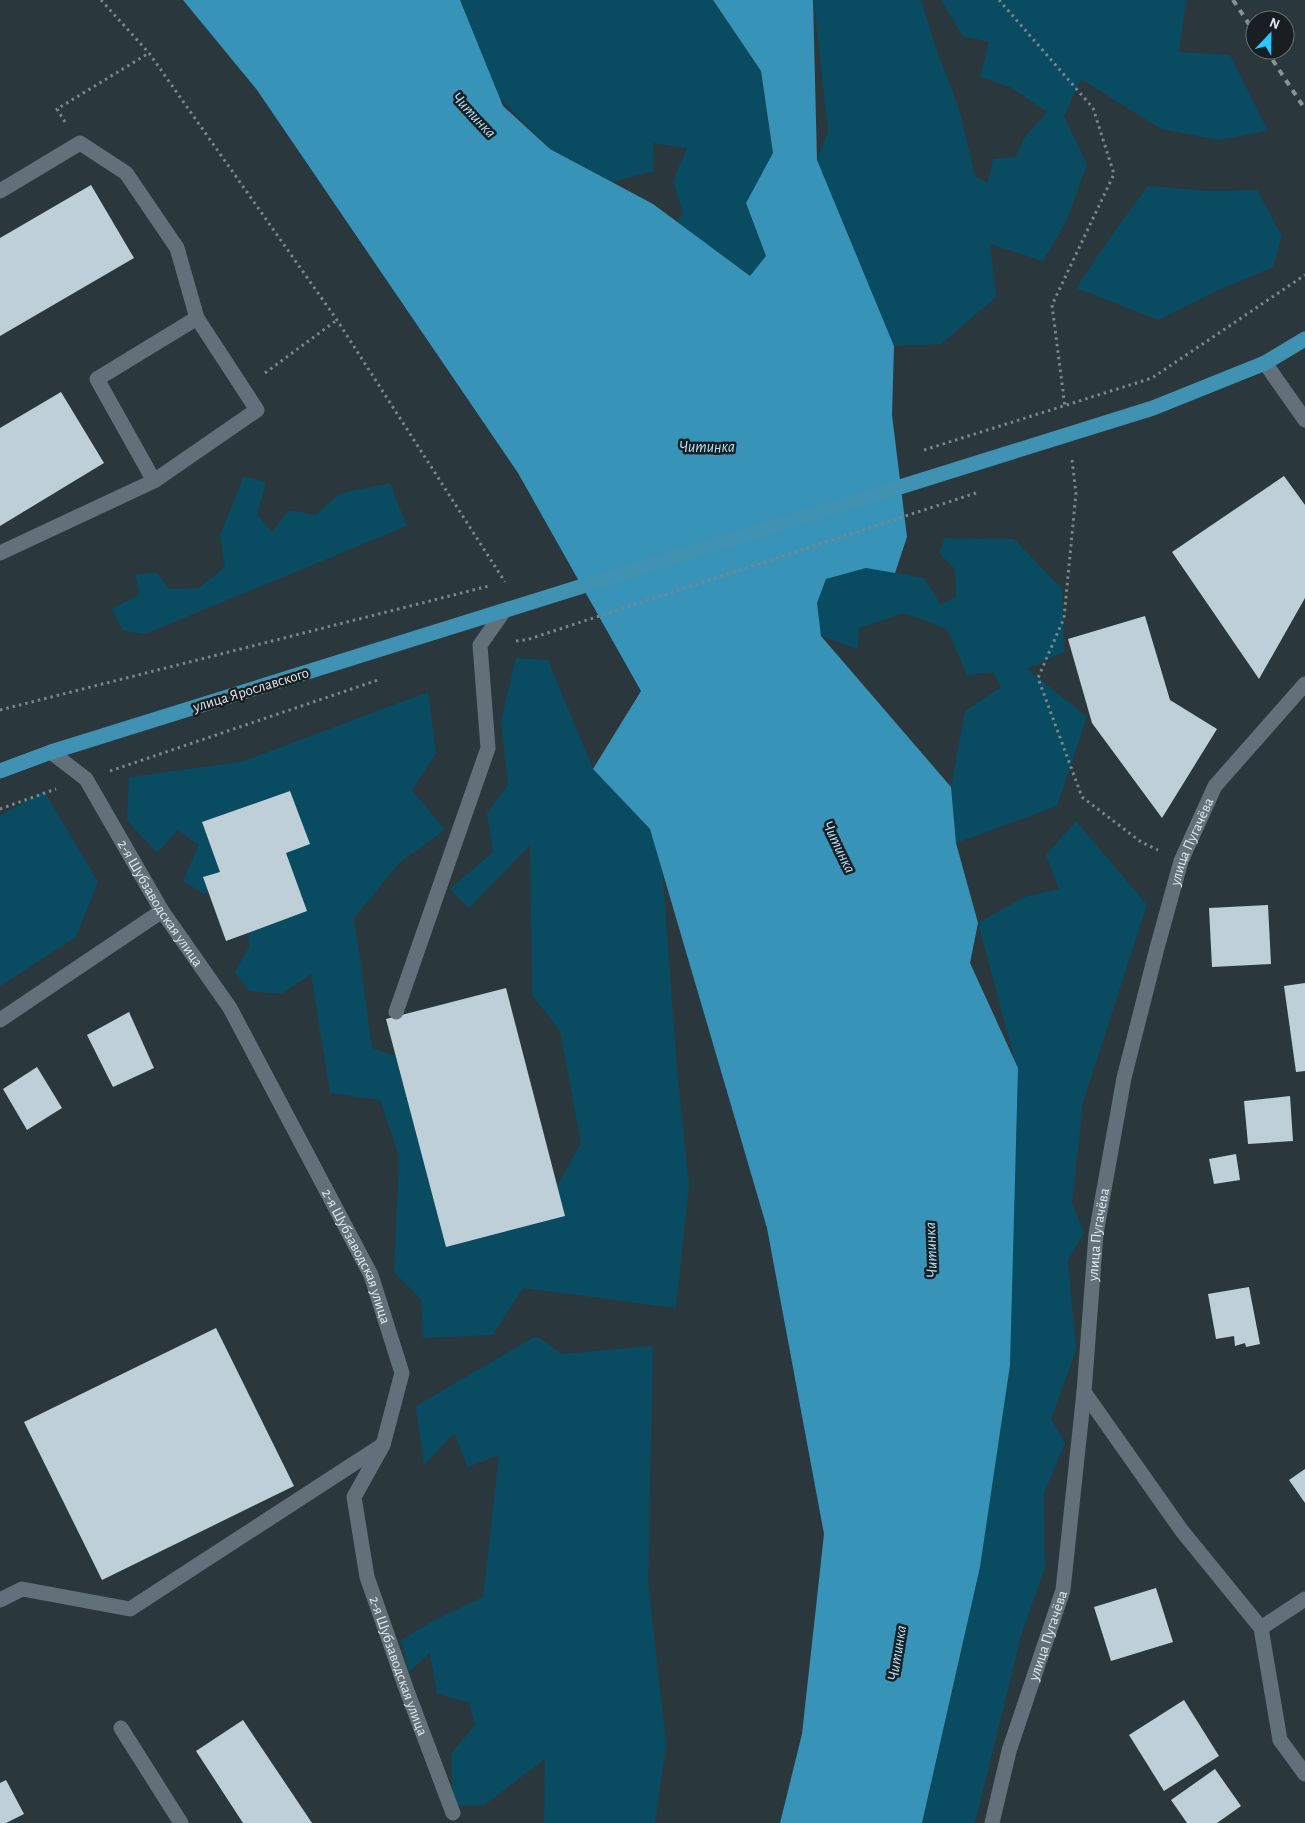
<svg xmlns="http://www.w3.org/2000/svg" width="1305" height="1823" viewBox="0 0 1305 1823" font-family="'Alegreya Sans',sans-serif">
<style>
.green{fill:#094b61}
.water{fill:#3793b7}
.building{fill:#becfd7}
.lines{fill:none;stroke-linecap:round;stroke-linejoin:round}
.path{stroke:#7a868b;stroke-width:3;stroke-dasharray:2.5 4;stroke-linecap:butt}
.minor{stroke:#627179;stroke-width:15}
.major{stroke:#3f92b1;stroke-width:15}
.rail{stroke:#889398;stroke-width:4;stroke-dasharray:6 6;stroke-linecap:butt}
.labels{text-anchor:middle;dominant-baseline:central;stroke-width:5;stroke-linejoin:round;paint-order:stroke}
.street-label{font-size:15px;fill:#e1eaee;stroke:#181e21}
.water-label{font-size:16px;font-style:italic;fill:#b0e3fb;stroke:#181e21}
</style>
<rect width="100%" height="100%" fill="#2a383e"/>
<path class="green" d="M460 0H713L761 71 773 154 746 203 766 256 750 276 677 222 683 213 673 181 687 148 653 143 654 171 612 182 550 149 499 97Z
M814 0H921L934 42 960 112 975 176 988 183 993 159 1015 157 1024 138 1047 112 1010 87 980 77 989 42 963 36 941 0H1186L1179 52 1230 55 1268 131 1218 140 1161 129 1081 79 1064 116 1087 165 1066 222 1043 261 990 244 996 297 941 344 894 346 817 160 828 132Z
M1148 186 1209 191 1257 190 1282 236 1273 267 1214 292 1158 320 1076 288 1106 243Z
M244 476 266 482 257 515 272 532 289 510 315 515 341 493 390 483 407 526 145 634 123 631 112 609 140 594 135 575 156 572 169 589 199 588 225 567 220 535Z
M945 538 1014 539 1062 589 1064 652 1027 669 1087 717 1057 806 956 843 951 787 965 711 1001 687 993 672 967 675 947 629 904 613 859 628 858 649 821 636 817 603 826 579 866 568 924 578 941 605 956 596 955 569 939 553Z
M516 658 548 660 593 769 660 838 678 1082 689 1184 676 1308 523 1288 493 1335 423 1338 421 1299 394 1272 399 1156 380 1100 330 1093 311 974 281 994 249 991 235 972 249 947 246 909 227 882 204 894 183 881 199 845 178 830 157 853 127 820 129 777 241 762 428 692 436 753 412 790 445 830 400 862 354 918 372 1048 411 1061 541 1215 581 1143 560 1031 532 995 530 845 469 908 450 889 493 852 487 814 508 784 501 721Z
M44 791 98 882 76 937 0 986V816Z
M1076 821 1147 905 1083 1102 1072 1203 1084 1233 1068 1260 1076 1350 1051 1419 1065 1443 1044 1493 1045 1567 1021 1636 975 1823H922L980 1567 1017 1068 978 923 1024 897 1059 889 1046 855Z
M536 1336 562 1354 653 1346 648 1582 666 1744 655 1823H544L545 1759 484 1805 453 1806 451 1754 475 1725 469 1702 437 1694 430 1653 409 1672 401 1640 433 1621 483 1597 499 1455 468 1467 454 1433 424 1465 416 1406Z"/>
<path class="water" d="M183 0H460L503 106 550 149 653 204 750 276 766 256 746 203 773 153 761 71 713 0H813L817 160 894 346 892 415 907 537 895 573 866 568 826 579 817 603 821 636 951 787 956 843 978 923 970 963 1018 1068 1010 1365 980 1567 922 1823H780L802 1734 824 1534 767 1228 650 829 593 769 641 691 518 473 257 90Z"/>
<path class="building" d="M91 185 134 258 0 336V238Z
M61 392 104 463 0 526V428Z
M1284 476 1305 505V598L1259 679 1172 552Z
M1145 616 1170 700 1217 729 1162 818 1092 723 1068 639Z
M290 791 310 844 286 853 307 911 226 941 203 877 220 872 202 822Z
M1268 905 1271 964 1212 967 1209 908Z
M1305 983V1071L1296 1072 1284 986Z
M506 988 565 1216 446 1247 386 1019Z
M129 1012 154 1068 113 1087 87 1035Z
M37 1067 62 1108 27 1130 3 1089Z
M1290 1096 1293 1141 1248 1144 1244 1101Z
M1236 1154 1240 1180 1214 1184 1209 1159Z
M1249 1287 1260 1344 1246 1347 1245 1343 1235 1346 1234 1336 1216 1339 1208 1294Z
M216 1328 294 1486 102 1580 24 1422Z
M1305 1469V1503L1289 1480Z
M1156 1588 1173 1642 1111 1661 1094 1607Z
M1184 1700 1219 1756 1164 1791 1129 1735Z
M243 1720 312 1823H243L196 1751Z
M1215 1769 1241 1806 1217 1823H1187L1171 1800Z
M6 1780 24 1814 6 1823H0V1783Z"/>
<g class="lines">
<path class="path" d="M101 0 149 53 337 320 505 582
M999 0 1093 108 1114 174 1052 305 1065 407
M65 122 57 109 149 53
M265 373 337 320
M924 450 1152 378 1305 275
M1072 460 1076 493 1064 618 1038 678 1082 797 1141 842 1158 850
M516 641 526 640 976 493
M0 710 489 586
M110 771 378 680
M0 809 56 789"/>
<g class="minor">
<path d="M0 191 80 143 126 173 177 248 197 318"/>
<path d="M1265 363 1305 420"/>
<path d="M0 553 154 481 97 379 197 318 257 410 154 481"/>
<path id="s1" d="M51 752 86 779 162 911 230 1008 371 1275 402 1373 383 1445 354 1497 367 1577 407 1691 453 1813"/>
<path d="M396 1012 488 748 480 645 504 611"/>
<path d="M0 1020 162 911"/>
<path d="M1084 1392 1182 1531 1261 1628 1280 1740 1305 1774"/>
<path d="M0 1600 22 1589 130 1609 381 1446"/>
<path d="M1261 1628 1305 1599"/>
<path d="M121 1728 181 1823"/>
<path id="s2" d="M992 1823 1009 1751 1063 1590 1084 1392 1096 1234 1124 1078 1157 948 1181 861 1215 786 1305 684"/>
</g>
<path class="major" d="M0 771 51 752 1153 408 1265 363 1305 339"/>
<path class="rail" d="M1233 0 1255 33
M1266 50 1305 109"/>
</g>
<g class="labels">
<g class="street-label">
<text transform="translate(251 690) rotate(-17)">улица Ярославского</text>
<text stroke="none"><textPath href="#s2" startOffset="1006">улица Пугачёва</textPath></text>
<text stroke="none"><textPath href="#s1" startOffset="189">2-я Шубзаводская улица</textPath></text>
<text stroke="none"><textPath href="#s2" startOffset="601">улица Пугачёва</textPath></text>
<text stroke="none"><textPath href="#s1" startOffset="594">2-я Шубзаводская улица</textPath></text>
<text stroke="none"><textPath href="#s2" startOffset="196">улица Пугачёва</textPath></text>
<text stroke="none"><textPath href="#s1" startOffset="1029">2-я Шубзаводская улица</textPath></text>
</g>
<g class="water-label">
<text transform="translate(474 115) rotate(47)">Читинка</text>
<text x="707" y="447">Читинка</text>
<text transform="translate(839 847) rotate(64)">Читинка</text>
<text transform="translate(931 1250) rotate(-92)">Читинка</text>
<text transform="translate(897 1653) rotate(-81)">Читинка</text>
</g>
</g>
<g transform="translate(1270 35) rotate(22)"><circle r="24" fill="#181e21" stroke="#687073"/>
<path d="M0-4L9 19L0 12L-9 19Z" fill="#29c8ff"/>
<text y="-8" font-size="14" font-weight="bold" text-anchor="middle" fill="#e1eaee">N</text>
</g>
</svg>
